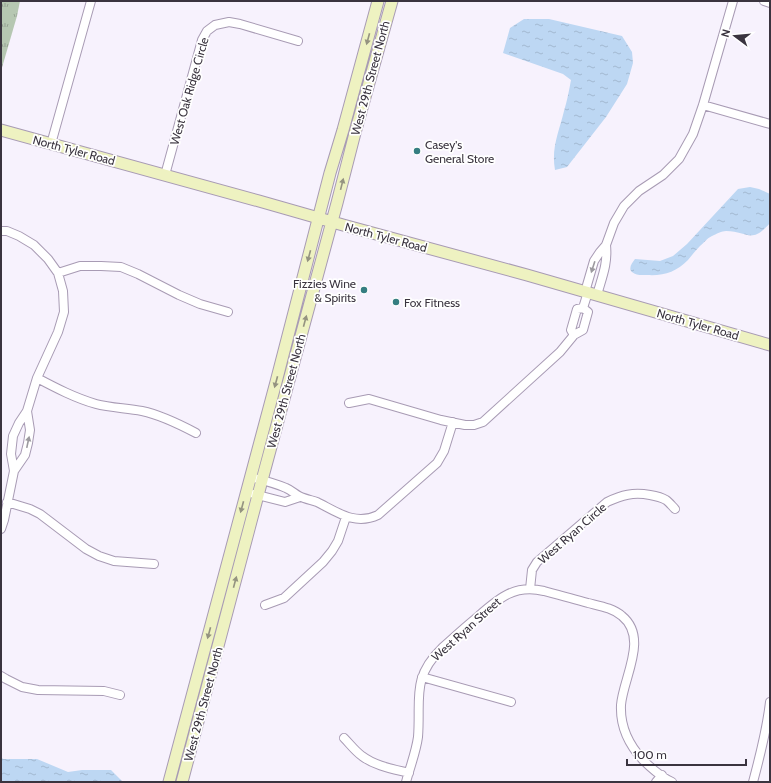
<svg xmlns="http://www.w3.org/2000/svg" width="771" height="783" viewBox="0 0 771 783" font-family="Cabin,sans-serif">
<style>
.grass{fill:url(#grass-tufts)}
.water{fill:url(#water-ripples)}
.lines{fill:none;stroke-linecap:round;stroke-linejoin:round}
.minor-casing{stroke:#a89bb4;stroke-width:10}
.secondary-casing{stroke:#a89bb4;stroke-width:13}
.minor{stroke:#fff;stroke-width:8}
.secondary{stroke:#eef2c1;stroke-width:11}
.oneway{fill:#949380}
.oneway2{fill:#9c9a9f}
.poi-dot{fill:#357e81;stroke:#fff;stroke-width:1.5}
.labels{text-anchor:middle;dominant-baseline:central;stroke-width:3.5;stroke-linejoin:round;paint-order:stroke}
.street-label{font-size:12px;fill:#3a343f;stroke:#fff}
.poi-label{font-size:12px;fill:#3a343f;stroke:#fff;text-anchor:start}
</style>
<defs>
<pattern id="grass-tufts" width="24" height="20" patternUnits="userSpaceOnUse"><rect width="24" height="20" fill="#b6c7b2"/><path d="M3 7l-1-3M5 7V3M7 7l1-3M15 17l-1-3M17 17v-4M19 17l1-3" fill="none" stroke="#95a292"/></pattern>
<pattern id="water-ripples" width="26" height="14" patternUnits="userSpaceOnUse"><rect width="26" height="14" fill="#bdd7f3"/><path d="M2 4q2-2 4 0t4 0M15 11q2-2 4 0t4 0" fill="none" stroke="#a3b9d1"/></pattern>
</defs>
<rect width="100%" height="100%" fill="#f7f2fd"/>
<path class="grass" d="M1 1H20L17 16 1 71Z"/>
<path class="water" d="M524 19H549L622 36 632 52 633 63 627 84 606 117 567 167 555 170C551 148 559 132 564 111 567 101 569 91 571 80L563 74 503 53 510 28Z
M750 187 759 189 770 194V223C751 245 748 231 726 231 722 231 716 234 712 236 707 238 704 243 700 246 696 250 692 255 688 260 676 272 664 276 647 275 643 275 636 276 632 272 628 268 632 263 635 259L660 261 673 256 687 244 738 189Z
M1 757 3 759H37L68 772 82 770H111L123 782H1Z"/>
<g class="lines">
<defs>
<path id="minor" d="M764 1 770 3
M703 105 770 124
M51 144 91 1
M165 175 202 40 207 31 215 25 229 22 240 24 298 41
M1 231H7L19 236 34 245 48 259 58 273 63 291 64 312 58 332 37 378 27 411 19 423 13 436 11 454 14 471 4 520 1 529
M58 273 80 266H101L121 267 138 274 179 295 200 304 228 312
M585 292 594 261 600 252 606 245 614 223 624 206 639 191 663 175 679 159 693 134 703 105 733 1
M597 295C602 277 608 264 606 245
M583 308 588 312 583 330 574 335 571 330 577 309Z
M583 308 588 292
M37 378C56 388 75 398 96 404 111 408 127 408 142 411 161 415 179 424 196 433
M349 403 369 399 441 420 465 425H474L483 422 560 352 574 335
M14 471 25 455 28 443 30 430 27 411
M250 477C262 480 275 483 286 488 291 490 295 494 299 496 305 499 311 500 317 502 337 512 355 526 378 515L437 463 444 451 453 422
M254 494 285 502 300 497
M7 502 30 509 40 514 86 549 99 556 114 561 154 564
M530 589 532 570 537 562 607 502C622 495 633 492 650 495 656 496 661 497 666 500 669 502 672 506 675 509
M265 605 284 598 323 562 332 551 338 541 346 517
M1 676 6 679 22 687 38 690 104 691 120 695
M422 677 511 702
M344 738C350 744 355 751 362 756 375 766 393 769 409 773
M406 782C410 767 416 752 418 737 421 699 411 678 442 648 453 638 464 628 475 619 498 599 513 584 544 591 559 595 574 599 588 603 600 606 613 608 622 616 649 638 623 678 621 705 620 727 628 744 643 760 651 768 661 777 672 782
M656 782 662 775
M753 782C760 756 767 729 770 702"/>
<path id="secondary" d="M1 130 259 201 343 225 527 275 770 345
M169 782 276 382 330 173 343 130 378 1
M182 782 262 480 337 203 355 133 392 1"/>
</defs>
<use href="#minor" class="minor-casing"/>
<use href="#secondary" class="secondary-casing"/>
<use href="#minor" class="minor"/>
<use href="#secondary" class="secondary"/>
</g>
<defs><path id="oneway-solid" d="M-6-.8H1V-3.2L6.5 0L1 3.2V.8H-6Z"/></defs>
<g class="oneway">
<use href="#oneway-solid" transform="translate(368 39) rotate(105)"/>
<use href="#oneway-solid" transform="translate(342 184) rotate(-76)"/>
<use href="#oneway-solid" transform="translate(309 256) rotate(105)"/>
<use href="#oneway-solid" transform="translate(305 321) rotate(-75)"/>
<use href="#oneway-solid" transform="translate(276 382) rotate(105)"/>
<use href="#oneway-solid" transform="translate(242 507) rotate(105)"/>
<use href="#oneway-solid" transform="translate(235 582) rotate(-75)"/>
<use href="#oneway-solid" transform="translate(209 633) rotate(105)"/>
</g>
<g class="oneway2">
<use href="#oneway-solid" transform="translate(593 267) rotate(108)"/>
<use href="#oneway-solid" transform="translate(28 442) rotate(-78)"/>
</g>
<g class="poi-dot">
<circle cx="417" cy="151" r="4"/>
<circle cx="364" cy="290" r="4"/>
<circle cx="396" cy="302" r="4"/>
</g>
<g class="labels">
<g class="street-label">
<text transform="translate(370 78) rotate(-75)">West 29th Street North</text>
<text transform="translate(189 91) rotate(-74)">West Oak Ridge Circle</text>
<text transform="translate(74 150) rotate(15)">North Tyler Road</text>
<text transform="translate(386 237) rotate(15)">North Tyler Road</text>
<text transform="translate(698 324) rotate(16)">North Tyler Road</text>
<text transform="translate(286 391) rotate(-75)">West 29th Street North</text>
<text transform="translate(572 533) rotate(-41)">West Ryan Circle</text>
<text transform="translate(466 629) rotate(-42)">West Ryan Street</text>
<text transform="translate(203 704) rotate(-75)">West 29th Street North</text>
</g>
<g class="poi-label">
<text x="425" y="144">Casey's<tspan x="425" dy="14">General Store</tspan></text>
<text x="356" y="283" text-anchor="end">Fizzies Wine<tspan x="356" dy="14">&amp; Spirits</tspan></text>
<text x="404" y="302">Fox Fitness</text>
</g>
</g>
<rect width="771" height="783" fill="none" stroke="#3a343f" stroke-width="4"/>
<g transform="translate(735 36) rotate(286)" stroke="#ffffff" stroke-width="3" paint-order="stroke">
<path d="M0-3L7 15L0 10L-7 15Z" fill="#3a343f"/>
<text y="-6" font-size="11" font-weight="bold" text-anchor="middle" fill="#3a343f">N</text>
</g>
<path d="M627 759v6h119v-6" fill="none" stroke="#3a343f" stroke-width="2"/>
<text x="633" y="759" font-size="12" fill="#3a343f" stroke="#ffffff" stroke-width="3" paint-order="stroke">100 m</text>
</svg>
